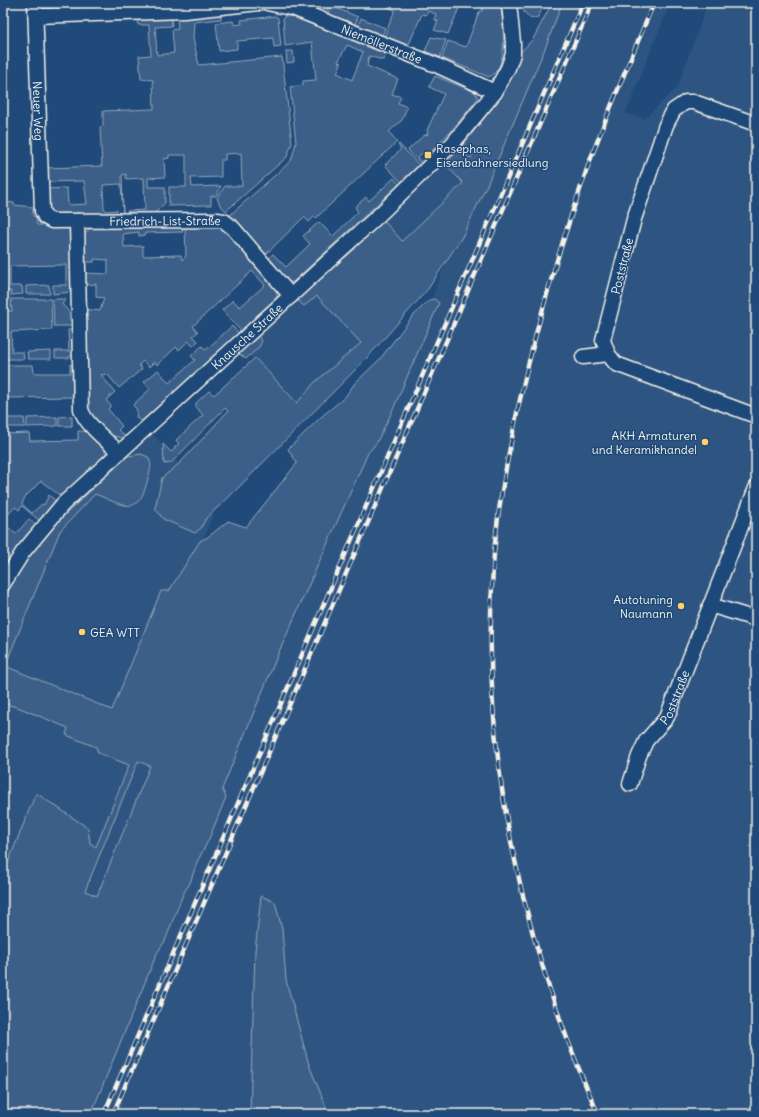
<svg xmlns="http://www.w3.org/2000/svg" width="759" height="1117" viewBox="0 0 759 1117" font-family="Delius,sans-serif">
<style>
.built{fill:#2d5581}
.green{fill:#3a5f88;stroke:#97a8b8;fill-rule:evenodd}
.lines{fill:none;stroke-linecap:round;stroke-linejoin:round}
.minor-casing{stroke:#f4f1e8;stroke-width:17}
.minor{stroke:#1f4a7a;stroke-width:14}
.rail-casing{stroke:#f4f1e8;stroke-width:4.5}
.rail{stroke:#1f4a7a;stroke-width:3;stroke-dasharray:9;stroke-linecap:butt}
.poi-dot{fill:#ffd166;stroke:#1f4a7a;stroke-width:1.5}
.labels{text-anchor:middle;dominant-baseline:central;stroke-width:3;stroke-linejoin:round;paint-order:stroke}
.street-label{font-size:12px;fill:#f4f1e8;stroke:#1f4a7a}
.poi-label{font-size:12px;fill:#f4f1e8;stroke:#1f4a7a;text-anchor:start}
</style>
<rect width="100%" height="100%" fill="#1f4a7a"/>
<filter id="ink" filterUnits="userSpaceOnUse"><feTurbulence type="fractalNoise" baseFrequency=".025" numOctaves="2"/><feDisplacementMap in="SourceGraphic" scale="8" xChannelSelector="R" yChannelSelector="G"/><feConvolveMatrix kernelMatrix="1 2 1 2 8 2 1 2 1" color-interpolation-filters="sRGB"/></filter>
<g filter="url(#ink)">
<path class="built" d="M557 3H670L626 113 644 119 677 88 708 3H756V1114H3V607L51 530 152 433 214 504 216 509 120 734 278 654 368 453 496 141Z
M444 162 463 183 402 241 383 220Z
M311 286 365 343 297 406 243 349Z
M3 291H11L12 311H3Z"/>
<path class="green" d="M112 3H173V4L112 6Z
M298 3H325L329 5 326 14Z
M368 3H458L459 8 448 34 434 30 438 21 434 19 436 14 428 11 426 15 422 14 409 44 406 43 405 45 384 37 395 10 379 4 378 7Z
M479 3H500L501 9C503 27 509 68 489 77L442 58 448 41 466 47 479 12 483 10Z
M520 3H545L538 17 531 19 524 12Z
M552 3H562L546 46 487 185 462 237 428 289 366 359 226 500 206 518 201 528 195 533 163 519 155 508 162 478 181 462 228 411 225 408 171 463 164 464 163 444 171 452 175 449 174 448 179 444 176 440 203 415 196 407V403L209 391 214 395 255 358 297 403 315 382 361 343 317 296 304 306 296 299 355 249 357 242 383 220 402 241 463 183 445 164 458 151 471 158 473 152 462 146 497 102 511 75 519 54 533 39Z
M331 6 358 17 355 25 327 15Z
M221 14V19L194 22 193 38 199 65 282 57 292 143 287 157 226 211 220 205 217 198 225 186H242L241 153 225 154V160H221V177L191 178 192 187 221 186 216 196H211V205L169 206V187H186V155H169V158L164 159 165 177 148 178V187H165V203L153 215H127V211L145 210 144 178 126 179V174L122 175 123 214 121 184 103 185 104 208 106 211 117 210 116 215 58 216 49 208 47 189 67 188 68 205 87 204 84 181 47 182 46 168 102 166 100 127 103 126V111L154 109 153 80 141 79 139 56 151 55 149 25H138V19L171 18 172 26 155 27 157 55 174 53 172 30 178 29 177 17Z
M276 16 278 18 281 46 274 47 273 38 237 41V49L219 51 216 23 233 21 234 25 242 24 241 20Z
M285 16H292L386 54 383 60 369 56 367 66 398 79 392 94 401 97 398 103 407 107 402 120 389 132 397 142 316 218 314 217 309 222 304 217 265 255 230 215 291 161 296 143 290 87 303 85V81L316 80 312 42 285 46 283 18ZM347 45 363 52 352 80 337 73 341 63 338 62Z
M361 18 385 28 382 36 358 26Z
M431 37 446 40 440 57 425 51Z
M286 51H293L294 62 287 63Z
M435 76 475 92 478 98 458 123 427 156 423 152 418 157 422 162 421 164 408 150 423 136 428 134 427 130 444 94 429 87Z
M399 144 419 165 401 182 385 165 401 149 398 145Z
M394 178 399 184 293 282 286 281 268 259 273 254 286 267 310 244 303 236 319 222 333 236 358 212 355 207 366 197 369 201Z
M3 202 14 203V205L33 207V216L36 217 37 225H67L72 231 73 289 71 292 53 294V285H66V265L10 266V286H22L23 294 11 295V291H3Z
M93 226H182L183 232 145 233V235L139 236V232L123 234 124 247 143 246V256L181 255 182 260 186 256 185 226H224L279 290 277 292V298L241 331 222 310 233 300 240 307 265 285 252 271 193 326 198 332 193 336 198 341 193 346 188 341 179 350 176 347 157 365 154 362 149 367 143 361 139 365 142 369 119 388 107 374 101 375 115 392 106 400 111 406 108 409 122 426 118 430 125 436 123 438 108 435 87 414 84 309 100 311 104 298 96 297V284L84 285 83 273 108 274V260L94 259V262H83V235Z
M49 285 50 294H26V286Z
M11 299H51L52 330 11 332 12 352H23L24 359H3V311H12Z
M53 299H66L62 304 69 312 70 320H75V326H54Z
M434 299 439 303 391 414 377 442 368 453 278 654 222 789 226 797 209 839 197 862 190 883 183 894 165 941 157 953 91 1114H3V875L36 793 88 828 90 843 96 847 129 765 98 753 96 747 66 735 68 728 20 708 3 703V600L21 568 53 526 128 456 141 454 148 457C153 464 150 471 148 478 139 518 125 506 95 494L60 531 5 666 112 710 161 591H169L200 541 208 537 228 521 246 527 297 463 288 449 321 417 345 397 355 383 380 359 412 317 429 300ZM138 761 150 766 97 896 85 891Z
M232 326 239 333 141 422 136 417 137 410 133 405 150 389 144 382 158 370 169 383 195 360 191 356 202 346 206 350Z
M68 330H75L74 354 68 358H55V351H69Z
M257 335 262 341 259 347 246 359 238 353Z
M51 351V359H28L27 352Z
M70 364 76 369 77 389H73V397L6 398 7 418H24L25 427H3V365H33L34 373H70Z
M72 416V426H59V417Z
M57 417V426L27 427V418Z
M78 431C94 431 102 440 106 455L62 497 41 481 25 497 22 504 32 513 42 504 44 505 49 495 57 502 40 521 22 506 19 510 15 507 3 520V434L29 433 30 441 78 440Z
M29 519 36 525 3 573V523L16 534Z
M261 896 275 902 282 929 286 980 309 1065 329 1114H250L255 951Z"/>
<g class="lines">
<defs>
<g id="minor">
<path id="s1" d="M35 3 42 211 45 217 52 221 217 220 224 221 233 228 291 296"/>
<path id="s2" d="M267 3 295 9 436 65 495 92"/>
<path d="M36 16 184 11 259 3"/>
<path d="M756 124 694 102H686L674 110 666 125 634 219 603 340 608 354 616 364 756 416"/>
<path d="M77 221 81 409C84 423 108 442 119 452"/>
<path d="M583 357 608 354"/>
<path id="s3" d="M3 584 23 552 63 504 379 215 453 143 495 92 508 68 513 54V43L509 3"/>
<path d="M710 605 756 619"/>
<path id="s4" d="M630 784 639 756 646 741 667 717 756 488"/>
</g>
</defs>
<use href="#minor" class="minor-casing"/>
<use href="#minor" class="minor"/>
<defs>
<path id="rail" d="M104 1114 583 3
M113 1114 592 3
M598 1114C522 943 480 756 493 568 496 515 507 461 518 408 536 327 559 248 587 169 607 113 631 58 654 3"/>
</defs>
<use href="#rail" class="rail-casing"/>
<use href="#rail" class="rail"/>
</g>
</g>
<g class="poi-dot">
<rect x="424" y="151" width="8" height="8" rx="2"/>
<circle cx="705" cy="442" r="4"/>
<circle cx="681" cy="606" r="4"/>
<circle cx="82" cy="632" r="4"/>
</g>
<g class="labels">
<g class="street-label">
<text stroke="none"><textPath href="#s2" startOffset="122">Niemöllerstraße</textPath></text>
<text stroke="none"><textPath href="#s1" startOffset="108">Neuer Weg</textPath></text>
<text stroke="none"><textPath href="#s1" startOffset="336">Friedrich-List-Straße</textPath></text>
<text transform="translate(622 266) rotate(-76)">Poststraße</text>
<text stroke="none"><textPath href="#s3" startOffset="349">Knausche Straße</textPath></text>
<text stroke="none"><textPath href="#s4" startOffset="99">Poststraße</textPath></text>
</g>
<g class="poi-label">
<text x="436" y="148">Rasephas,<tspan x="436" dy="14">Eisenbahnersiedlung</tspan></text>
<text x="697" y="435" text-anchor="end">AKH Armaturen<tspan x="697" dy="14">und Keramikhandel</tspan></text>
<text x="673" y="599" text-anchor="end">Autotuning<tspan x="673" dy="14">Naumann</tspan></text>
<text x="90" y="632">GEA WTT</text>
</g>
</g>
<rect width="759" height="1117" fill="none" stroke="#1f4a7a" stroke-width="16"/>
<rect x="8" y="8" width="743" height="1101" fill="none" stroke="#f4f1e8" stroke-width="1.5" filter="url(#ink)"/>
</svg>
